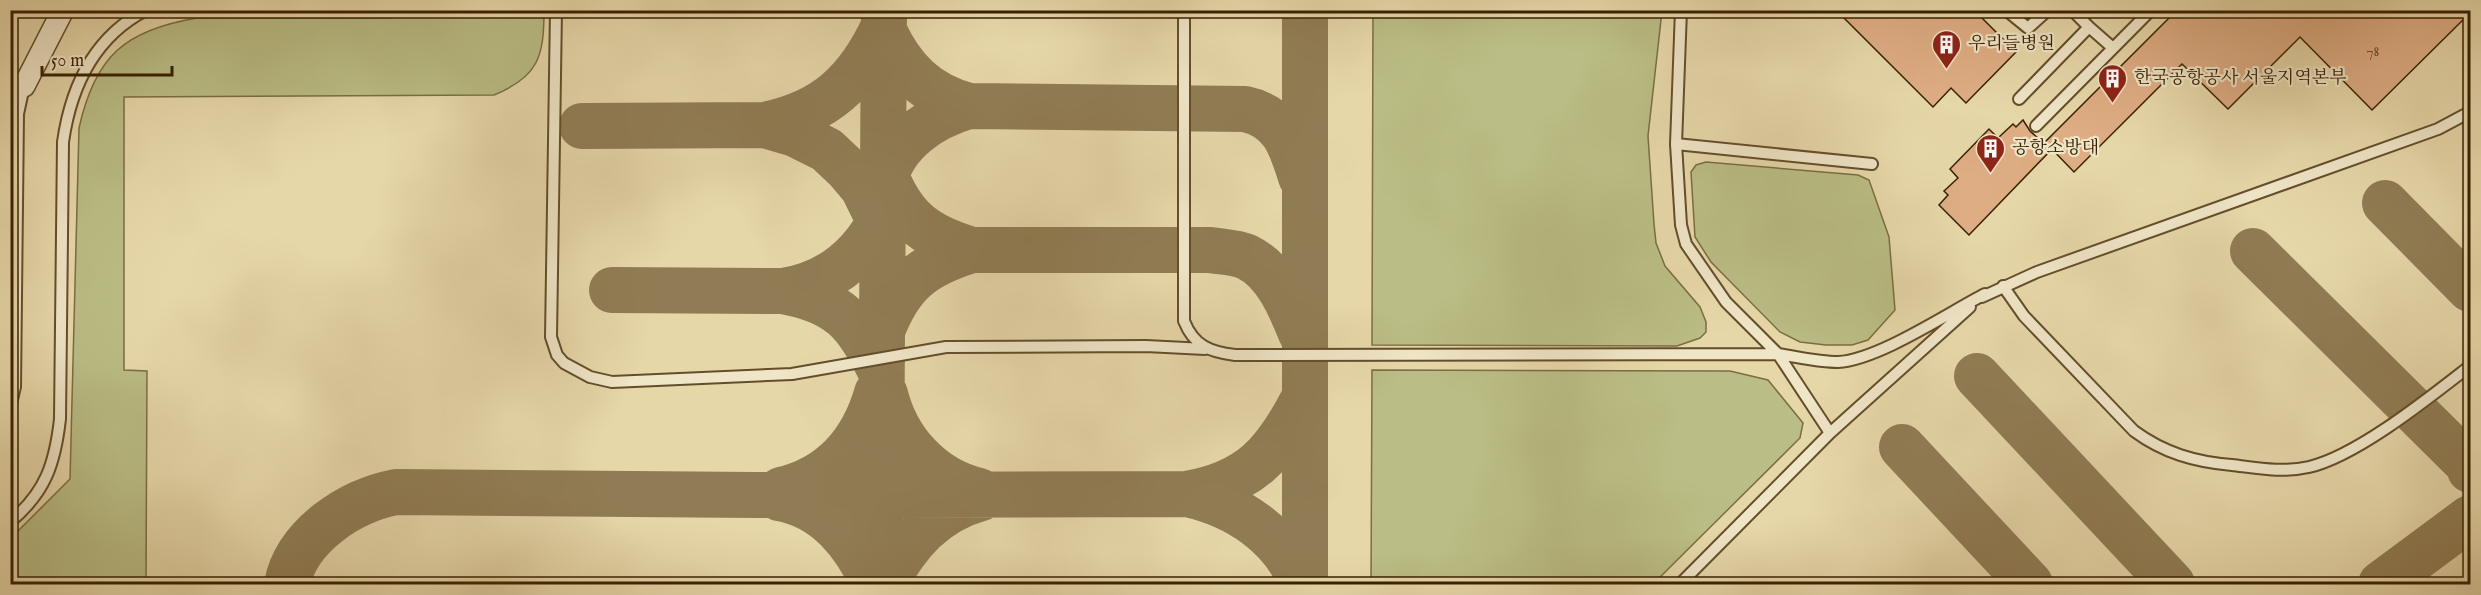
<svg xmlns="http://www.w3.org/2000/svg" width="2481" height="595" viewBox="0 0 2481 595" font-family="'IM FELL English','Noto Serif KR',serif">
<style>
.green{fill:#babd85;stroke:#7a6e42;stroke-width:1.5}
.lines{fill:none;stroke-linecap:round;stroke-linejoin:round}
.taxiway{stroke:#907c54;stroke-width:46}
.building{fill:#dead84;stroke:#392000;stroke-width:1.5}
.service-casing{stroke:#644e2a;stroke-width:14}
.minor-casing{stroke:#644e2a;stroke-width:24}
.service{stroke:#efe5c7;stroke-width:10}
.minor{stroke:#efe5c7;stroke-width:21}
.labels{text-anchor:middle;dominant-baseline:central;stroke-width:4.5;stroke-linejoin:round;paint-order:stroke}
.number-label{font-size:15px;fill:#624321}
.poi-label{font-size:18px;fill:#392000;stroke:#efe5c7;text-anchor:start}
</style>
<rect width="100%" height="100%" fill="#e6d7a9"/>
<filter id="stains"><feTurbulence type="fractalNoise" baseFrequency=".00333" numOctaves="4"/><feColorMatrix values="0 0 0 0 .2 0 0 0 0 .09 0 0 0 0 .02 0 0 0 .5 -.17"/></filter>
<radialGradient id="worn" r=".72"><stop offset=".6" stop-color="#630" stop-opacity="0"/><stop offset="1" stop-color="#630" stop-opacity=".3"/></radialGradient>
<path class="green" d="M419 10 544 11C544 57 538 77 494 95L124 97V370L147 371 146 584H11V538L70 479 79 128C95 56 125 30 197 18H388L412 15Z
M1373 11H1662L1648 136 1654 224 1656 243 1665 266 1700 307 1706 322V332L1700 338 1677 346 1372 345Z
M1706 162 1858 175 1869 180 1889 237 1895 310 1868 340 1852 345H1826L1800 342 1780 332 1711 262 1695 237 1691 172 1696 165Z
M1372 370 1730 371 1768 380 1803 423 1800 438 1653 584H1371Z"/>
<g class="lines">
<path class="taxiway" d="M884 31C902 70 927 95 969 106
M764 125C825 113 858 82 884 26
M582 126 764 125 795 134 827 150 847 169 863 188 883 229
M884 171C902 218 924 236 972 250
M884 183C893 142 931 117 969 106L1245 109C1282 117 1291 144 1301 177
M2385 203 2470 289
M2253 251 2470 466V470
M612 290 783 291C839 301 857 322 881 372
M783 291C830 284 862 257 883 215
M882 331C900 283 923 265 972 250H1210C1223 252 1236 252 1247 257 1276 271 1290 306 1301 333
M1977 376 2172 584
M885 394C896 440 931 480 979 491
M1902 447 2030 584
M781 490C833 478 863 442 877 393
M1187 494C1237 505 1283 535 1302 584
M779 498C827 506 855 544 874 584
M287 584C297 535 350 501 396 492L756 495 1187 494C1250 483 1275 454 1303 400
M878 584 881 493 884 10
M885 584C907 543 934 511 981 498
M1305 584V10
M2381 584 2470 518"/>
</g>
<path class="building" d="M1836 10H1974L2016 52 1966 103 1951 88 1933 107Z
M2177 10H2470V13L2372 110 2300 37 2228 109 2182 64 2074 172 2045 142Z
M2023 120 2030 131 2051 150 1969 235 1939 205 1948 195 1944 191 1958 178 1950 169 1989 129 1998 138 2013 124 2016 127Z"/>
<g class="lines">
<defs>
<path id="service" d="M556 10 551 337 557 355 564 363 590 377 612 382 792 374 946 347 1146 346 1205 349
M1184 10V321C1194 346 1210 352 1235 355L1778 354C1798 357 1818 362 1838 362 1878 360 1948 313 1985 294
M1681 10 1676 144 1681 225 1686 244 1726 302 1778 354 1830 433
M2006 10 2028 28 2048 10
M2089 27 2113 48
M2019 99 2089 27 2072 10
M2036 126 2151 10
M1676 144 1872 164
M2003 286 2024 316 2134 431C2164 453 2195 462 2232 465 2257 468 2283 473 2309 467 2357 456 2430 397 2470 366
M1982 297 2037 272 2438 129 2470 112
M10 408 15 387 18 114 24 86
M10 522C46 492 55 463 60 419L63 142C71 86 94 37 146 10
M1680 584 1830 433 1970 307"/>
<path id="minor" d="M24 86 63 10"/>
</defs>
<use href="#service" class="service-casing"/>
<use href="#minor" class="minor-casing"/>
<use href="#service" class="service"/>
<use href="#minor" class="minor"/>
</g>
<defs>
<symbol id="building-pin" viewBox="-11 -11 22 30"><path d="M0 17L-7.5 6A9.5 9.5 0 1 1 7.5 6Z" fill="#8f2418" stroke="#efe5c7"/><path d="M-4-6H4V6H1V3H-1V6H-4ZM-2.5-4.3h1.7v1.8h-1.7ZM.8-4.3h1.7v1.8H.8ZM-2.5-1h1.7V.8h-1.7ZM.8-1h1.7V.8H.8Z" fill="#fff"/></symbol>
</defs>
<g fill-rule="evenodd">
<use href="#building-pin" x="1930" y="28" width="33" height="45"/>
<use href="#building-pin" x="2096" y="62" width="33" height="45"/>
<use href="#building-pin" x="1974" y="132" width="33" height="45"/>
</g>
<g class="labels">
<g class="number-label">
<text x="2373" y="51">78</text>
</g>
<g class="poi-label">
<text x="1968" y="44">우리들병원</text>
<text x="2134" y="78">한국공항공사 서울지역본부</text>
<text x="2012" y="148">공항소방대</text>
</g>
</g>
<rect width="2481" height="595" fill="none" stroke="#e6d7a9" stroke-width="36"/>
<rect x="12" y="12" width="2457" height="571" fill="none" stroke="#392000" stroke-width="3"/>
<rect x="18" y="18" width="2445" height="559" fill="none" stroke="#392000" stroke-width="1.5"/>
<path d="M42 66v9h130v-9" fill="none" stroke="#392000" stroke-width="3"/>
<text x="51" y="66" font-size="18" fill="#392000" stroke="#efe5c7" stroke-width="4.5" paint-order="stroke">50 m</text>
<rect width="100%" height="100%" filter="url(#stains)"/>
<rect width="100%" height="100%" fill="url(#worn)"/>
</svg>
